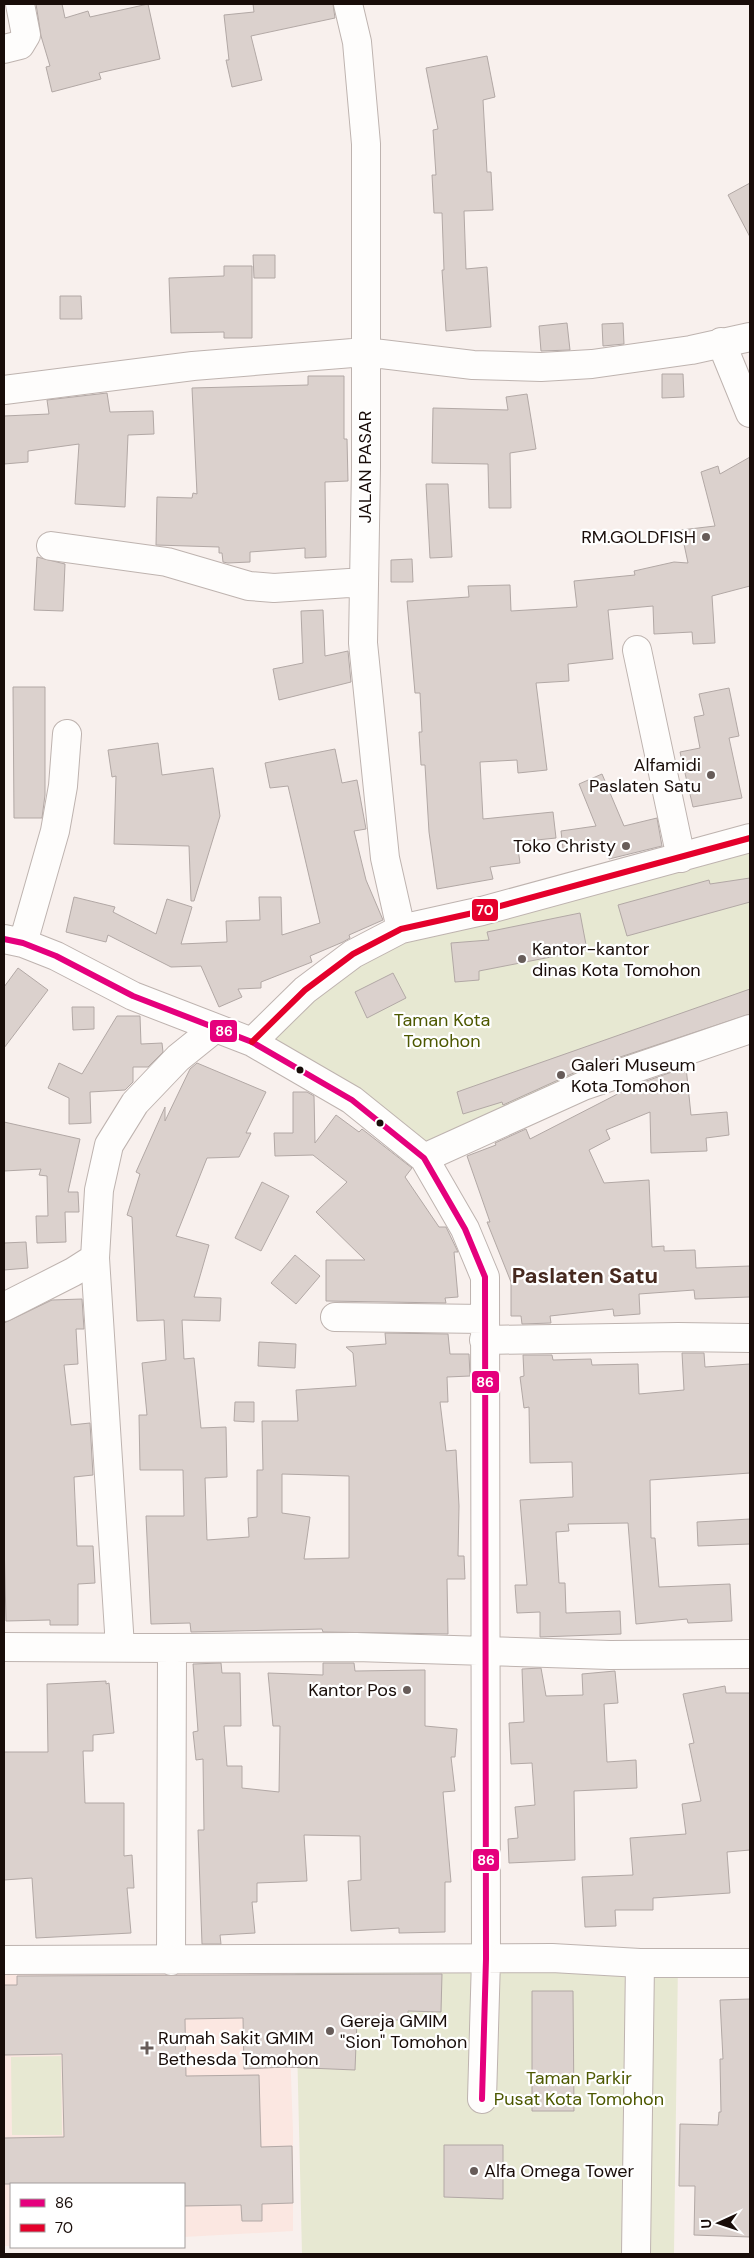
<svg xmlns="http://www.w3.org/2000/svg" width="754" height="2258" viewBox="0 0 754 2258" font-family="'DM Sans',sans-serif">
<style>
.built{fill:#fbe7e1}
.green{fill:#e7e8d2}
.building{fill:#dbd1cd;stroke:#b2a8a5;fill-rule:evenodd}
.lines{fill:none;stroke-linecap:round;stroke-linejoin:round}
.minor-casing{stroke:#beb3af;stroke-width:30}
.minor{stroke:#fefdfc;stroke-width:28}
.bus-1-casing{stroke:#fff;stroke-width:10}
.bus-2-casing{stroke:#fff;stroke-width:10}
.bus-1{stroke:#e5007d;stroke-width:6}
.bus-2{stroke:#e4002b;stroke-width:6}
.poi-dot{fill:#675c59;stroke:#fff;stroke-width:2}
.bus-dot{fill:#190d09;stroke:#fff;stroke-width:2}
.labels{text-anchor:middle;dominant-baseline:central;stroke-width:4.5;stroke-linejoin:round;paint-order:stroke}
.street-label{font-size:18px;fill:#190d09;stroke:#fff}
.poi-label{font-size:18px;fill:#190d09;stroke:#fff;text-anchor:start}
.park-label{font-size:18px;fill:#4d5800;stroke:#fff}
.district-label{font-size:22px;font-weight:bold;fill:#46291f;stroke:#fff}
.line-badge{stroke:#fff;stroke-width:2}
.badge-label{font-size:14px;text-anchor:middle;font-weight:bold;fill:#fff}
</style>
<rect width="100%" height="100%" fill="#f8f0ed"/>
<path class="built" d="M4 1964 287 1965 293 2131V2231L184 2237V2184H11V2246H4Z"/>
<path class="green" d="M750 850V1029L424 1158 252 1042 353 954Z
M295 1960 678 1963 674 2254H302Z
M61 2056 62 2135H12L11 2057Z"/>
<path class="building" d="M36 4H62L65 18 88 11 90 17 148 4 160 59 99 73 101 79 52 92 46 67 50 66 41 36Z
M253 4H333L335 18 251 36 262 80 232 87 226 60H229L224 15 254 12Z
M487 56 495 97 483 100 487 172H491L493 210 464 211 466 269 487 267 491 327 446 331 442 270H444L442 213H434L432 175H436L433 130 438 129 426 68Z
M750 183V237L728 195Z
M253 255H275V278H254Z
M224 266H252V338H224V332L171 333 169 278 224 276Z
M60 296H81L82 319H60Z
M567 323 570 350 541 351 539 326Z
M623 323 624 344 603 346 602 324Z
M662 374H683L684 397 662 398Z
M308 376H344V439H347L348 481 325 482 326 557 305 558V548L250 552V562L228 563 223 562 222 553H219V547L156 545 157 497 192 498 193 493 197 494 192 388 308 385Z
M107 393 110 412 153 411 154 434 128 435 125 507 75 504 79 444 28 451V462L4 464V416L49 414 47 400Z
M527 394 536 449 510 453 511 508H489L488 464 432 463 433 408 508 410 506 397Z
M750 457V586L712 596 715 643 693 644 692 632 654 634 653 606 608 610 613 659 568 664 569 681 536 683 547 770 518 773 517 760 480 762 483 819 553 812 556 838 517 842 520 863 490 867 493 879 437 889 429 832 425 765H421L419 732H422L420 693H415L407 601 469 597 468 586 510 585 511 611 577 607 574 581 635 575 634 571 674 562 688 563 681 530 715 526 701 472 718 466 720 474Z
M426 484H448L452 557 430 558Z
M37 557 65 564 63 611 34 610Z
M412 559 413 582H391V560Z
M323 610 325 656 348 651 351 682 279 700 273 669 303 663 301 611Z
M13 687H45V795L42 818H14Z
M729 688 739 736 729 738 742 798 693 807 680 752 700 748 694 717 704 715 699 694Z
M158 743 162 775 213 768 220 816 194 901H191L189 846 114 844 116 776 112 777 108 750Z
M335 749 342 783 357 780 366 829 354 831 366 880 383 920 349 935 350 938 343 942 310 956 312 962 261 982V988L238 989 242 997 219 1007 201 966 171 967 108 935 106 942 66 932 74 897 115 907 113 912 156 934 167 899 192 907 181 944 227 942 226 921 260 920 259 897H281L282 935 320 923 288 786 270 788 265 763Z
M602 774 624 826 657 818 662 846 609 859 606 843 563 849 561 831 596 826 579 784Z
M750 878V902L627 936 618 905 709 880 710 884Z
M580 913 587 950 479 971V980L455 982 451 943 489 940 487 932Z
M18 968 48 990 4 1048V987Z
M393 973 406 998 367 1018 355 992Z
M750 989V1014L578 1071 503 1105 502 1102 463 1114 457 1092Z
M72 1007H94V1029L73 1030Z
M117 1016H140L141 1044 162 1043 163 1052 148 1067H133V1082L125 1090 90 1092 91 1123 69 1124V1098L48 1088 59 1063 82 1074Z
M197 1063 266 1092 246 1133H251L239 1157 207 1158 176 1236 209 1245 194 1297 221 1298 220 1321 182 1320 184 1359 194 1358 201 1428 226 1427 227 1477 205 1478 207 1540 249 1537 248 1518 257 1517V1470H263L262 1421H298L296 1390 356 1386 353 1353 346 1347 386 1344 385 1333 448 1334 450 1354H469L470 1376 447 1377 448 1402H440L446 1451 456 1450 459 1506 458 1556H464L465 1579H447L448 1634 323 1632 322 1629 191 1632 190 1623 151 1624 146 1516H184L183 1470H140L139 1415H147L142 1363 166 1360 164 1320 137 1321 132 1217 127 1215 140 1174 136 1172 165 1107V1121L190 1069ZM282 1474 349 1476V1558L304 1559 310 1517 282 1513Z
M686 1067 691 1115 727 1112 729 1135 706 1138 707 1151 651 1153 650 1112 606 1130 610 1139 589 1150 604 1183 649 1180 652 1247 664 1246V1251L695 1250 696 1268 750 1266V1297L695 1299 694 1290 639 1294 640 1314 614 1316 613 1309 550 1316 551 1323 522 1324 521 1316H511V1282L487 1222H490L467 1156 496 1145 495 1143 526 1129 530 1139 635 1085Z
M293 1092H307L314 1096 315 1143 336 1115 359 1132 362 1129 412 1168 405 1177 439 1227H446L458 1252H454L458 1297 445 1298 446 1303 326 1301V1260H365L316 1212 347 1182 313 1155 275 1156 274 1133H293Z
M4 1122 80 1139 68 1192H78L79 1212H65L66 1242 37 1243 36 1216H48L47 1176 39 1175 41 1169 4 1171Z
M262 1182 289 1196 261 1251 235 1238Z
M26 1242 28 1268 4 1270V1243Z
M295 1255 320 1276 296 1304 271 1283Z
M82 1299 84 1329H76L78 1364 64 1365 71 1425 90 1423 93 1475 74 1477 77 1546H93L95 1583 78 1584V1625H50V1620L6 1621 4 1539V1323L52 1300Z
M259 1342 296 1344 295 1368 258 1366Z
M682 1353H704L705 1367 750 1364V1473L650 1480 651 1538H655L659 1587 730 1584 732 1621 688 1623 687 1619 636 1624 628 1523 568 1524 569 1531 556 1532 559 1583H565L566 1613 620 1611 621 1634 540 1637V1612L517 1613 515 1585H527L520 1500 573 1497 572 1462 530 1463 529 1407 524 1408 520 1377 524 1376 523 1355H552L553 1360 591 1359 592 1365 638 1364 639 1394 684 1390Z
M235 1402H254V1422L234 1421Z
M750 1519V1544L698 1546 697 1522Z
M221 1663 222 1673H240L241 1726H224L227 1766H242V1788L279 1792 280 1726H273L268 1673 323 1675V1663H354L355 1671 425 1670V1726L457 1729 455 1757H451L455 1791 443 1792 451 1882H445V1932L399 1933V1928L351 1931 348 1881 361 1880 360 1836 304 1835 307 1881 257 1883V1902H252L255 1933 220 1935 221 1944H202L198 1830H204L203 1759 196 1760 193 1732 198 1731 193 1664Z
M541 1668 546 1696 583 1695 582 1674 615 1671 618 1703 604 1704 607 1762 636 1760 637 1788 574 1791 575 1860 509 1863 508 1839 518 1838 515 1807 535 1805 532 1763 511 1764 509 1723 524 1722 522 1669Z
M106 1681V1684L109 1683 114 1733 93 1735V1751H83L85 1803H124V1856L132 1855 134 1888H127L131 1933 36 1938 32 1878 4 1880V1752H48L47 1684Z
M725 1686 726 1693H750V1850L727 1852 730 1893 653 1898V1910H615L616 1926 585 1927 582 1877 633 1875 630 1838 686 1834 682 1804 701 1801 689 1744 694 1743 683 1694Z
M442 1974 441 2012 408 2011V2020H357L355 2070 285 2067 244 2069 243 2018 185 2019 186 2076 259 2075 261 2147 292 2146 293 2203 262 2204V2221H242L241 2205 184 2206V2184H4V2138L64 2137 62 2054 4 2055V1985H17V1976Z
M532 1991H573L574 2111H532Z
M750 1999V2237L694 2235 695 2186H679L680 2124 718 2125 719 2112H721L720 2059H723L720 2000Z
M444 2145H503V2199L444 2197Z"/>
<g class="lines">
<defs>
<path id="minor" d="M348 4 357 42 366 144V467L363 643 385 858 401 929
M4 49 20 45 26 35 20 4
M721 342 750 413
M4 390 193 366 365 352 473 365 541 367 592 364 691 350 750 337
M51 546 167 562 249 586 274 588 364 582
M637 650 681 858
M4 939 23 943 56 956 133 996 252 1042 352 1100 424 1158 465 1229 485 1277 486 1959 482 2099
M23 943 55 831 63 786 67 734
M252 1042 305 990 353 954 401 929 482 911 750 838
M424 1158 583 1086 750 1029
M4 1307 73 1272 95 1258
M335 1317 484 1319
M484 1340 678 1337 750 1338
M4 1647 172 1648 171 1961
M120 1647 95 1258 99 1190 109 1145 135 1103 178 1058 214 1029
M172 1648 356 1647 610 1655 750 1654
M4 1960 552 1958 640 1963H750
M636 2254 640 1963"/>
</defs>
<use href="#minor" class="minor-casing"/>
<use href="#minor" class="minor"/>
<defs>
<path id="bus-1" d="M4 939 23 943 56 956 133 996 252 1042 352 1100 424 1158 465 1229 485 1277 486 1959 482 2099"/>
<path id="bus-2" d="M252 1042 305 990 353 954 401 929 482 911 750 838"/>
</defs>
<use href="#bus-1" class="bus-1-casing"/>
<use href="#bus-2" class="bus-2-casing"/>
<use href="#bus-1" class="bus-1"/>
<use href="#bus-2" class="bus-2"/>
</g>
<g class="poi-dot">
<circle cx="706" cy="537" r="5"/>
<circle cx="711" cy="775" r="5"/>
<circle cx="626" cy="846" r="5"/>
<circle cx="522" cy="959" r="5"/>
<circle cx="561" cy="1075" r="5"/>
<circle cx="407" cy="1690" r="5"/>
<circle cx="330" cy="2031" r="5"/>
<path d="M144.5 2040.5h5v5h5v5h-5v5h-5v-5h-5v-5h5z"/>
<circle cx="474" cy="2171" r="5"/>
</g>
<g class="bus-dot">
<circle cx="300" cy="1070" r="4.5"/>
<circle cx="380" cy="1123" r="4.5"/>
</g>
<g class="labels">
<g class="street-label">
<text transform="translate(365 467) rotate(-90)">JALAN PASAR</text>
</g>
<g class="poi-label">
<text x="696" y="537" text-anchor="end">RM.GOLDFISH</text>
<text x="701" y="765" text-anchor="end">Alfamidi<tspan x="701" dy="21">Paslaten Satu</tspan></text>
<text x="616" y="846" text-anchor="end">Toko Christy</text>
<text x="532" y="949">Kantor-kantor<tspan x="532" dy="21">dinas Kota Tomohon</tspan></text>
<text x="571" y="1065">Galeri Museum<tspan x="571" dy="21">Kota Tomohon</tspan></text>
<text x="397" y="1690" text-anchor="end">Kantor Pos</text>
<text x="340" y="2021">Gereja GMIM<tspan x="340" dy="21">"Sion" Tomohon</tspan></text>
<text x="158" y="2038">Rumah Sakit GMIM<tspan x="158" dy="21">Bethesda Tomohon</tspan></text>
<text x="484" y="2171">Alfa Omega Tower</text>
</g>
<g class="park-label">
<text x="442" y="1020">Taman Kota<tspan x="442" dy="21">Tomohon</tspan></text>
<text x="579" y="2078">Taman Parkir<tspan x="579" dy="21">Pusat Kota Tomohon</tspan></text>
</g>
<g class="district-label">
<text x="585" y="1275">Paslaten Satu</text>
</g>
</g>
<g class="line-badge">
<rect x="471" y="898" width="28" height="24" rx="5" fill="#e4002b"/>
<rect x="209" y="1019" width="29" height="24" rx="5" fill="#e5007d"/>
<rect x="471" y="1370" width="29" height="24" rx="5" fill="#e5007d"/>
<rect x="472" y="1848" width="28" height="24" rx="5" fill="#e5007d"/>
</g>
<g class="badge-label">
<text x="485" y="915">70</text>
<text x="224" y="1036">86</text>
<text x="485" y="1387">86</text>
<text x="486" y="1865">86</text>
</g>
<rect width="754" height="2258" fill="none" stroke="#190d09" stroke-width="10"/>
<rect x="10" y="2183" width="175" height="65" fill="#ffffff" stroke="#a39e9d"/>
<rect x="20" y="2199" width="25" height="8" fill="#e5007d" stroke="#a39e9d"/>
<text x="55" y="2208" font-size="15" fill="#190d09">86</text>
<rect x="20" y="2224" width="25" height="8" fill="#e4002b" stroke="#a39e9d"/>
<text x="55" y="2233" font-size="15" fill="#190d09">70</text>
<g transform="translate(719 2223) rotate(267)" stroke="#ffffff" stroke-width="4" paint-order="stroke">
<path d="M0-4L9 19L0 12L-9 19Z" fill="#190d09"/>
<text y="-8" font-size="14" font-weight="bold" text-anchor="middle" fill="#190d09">U</text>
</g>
</svg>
